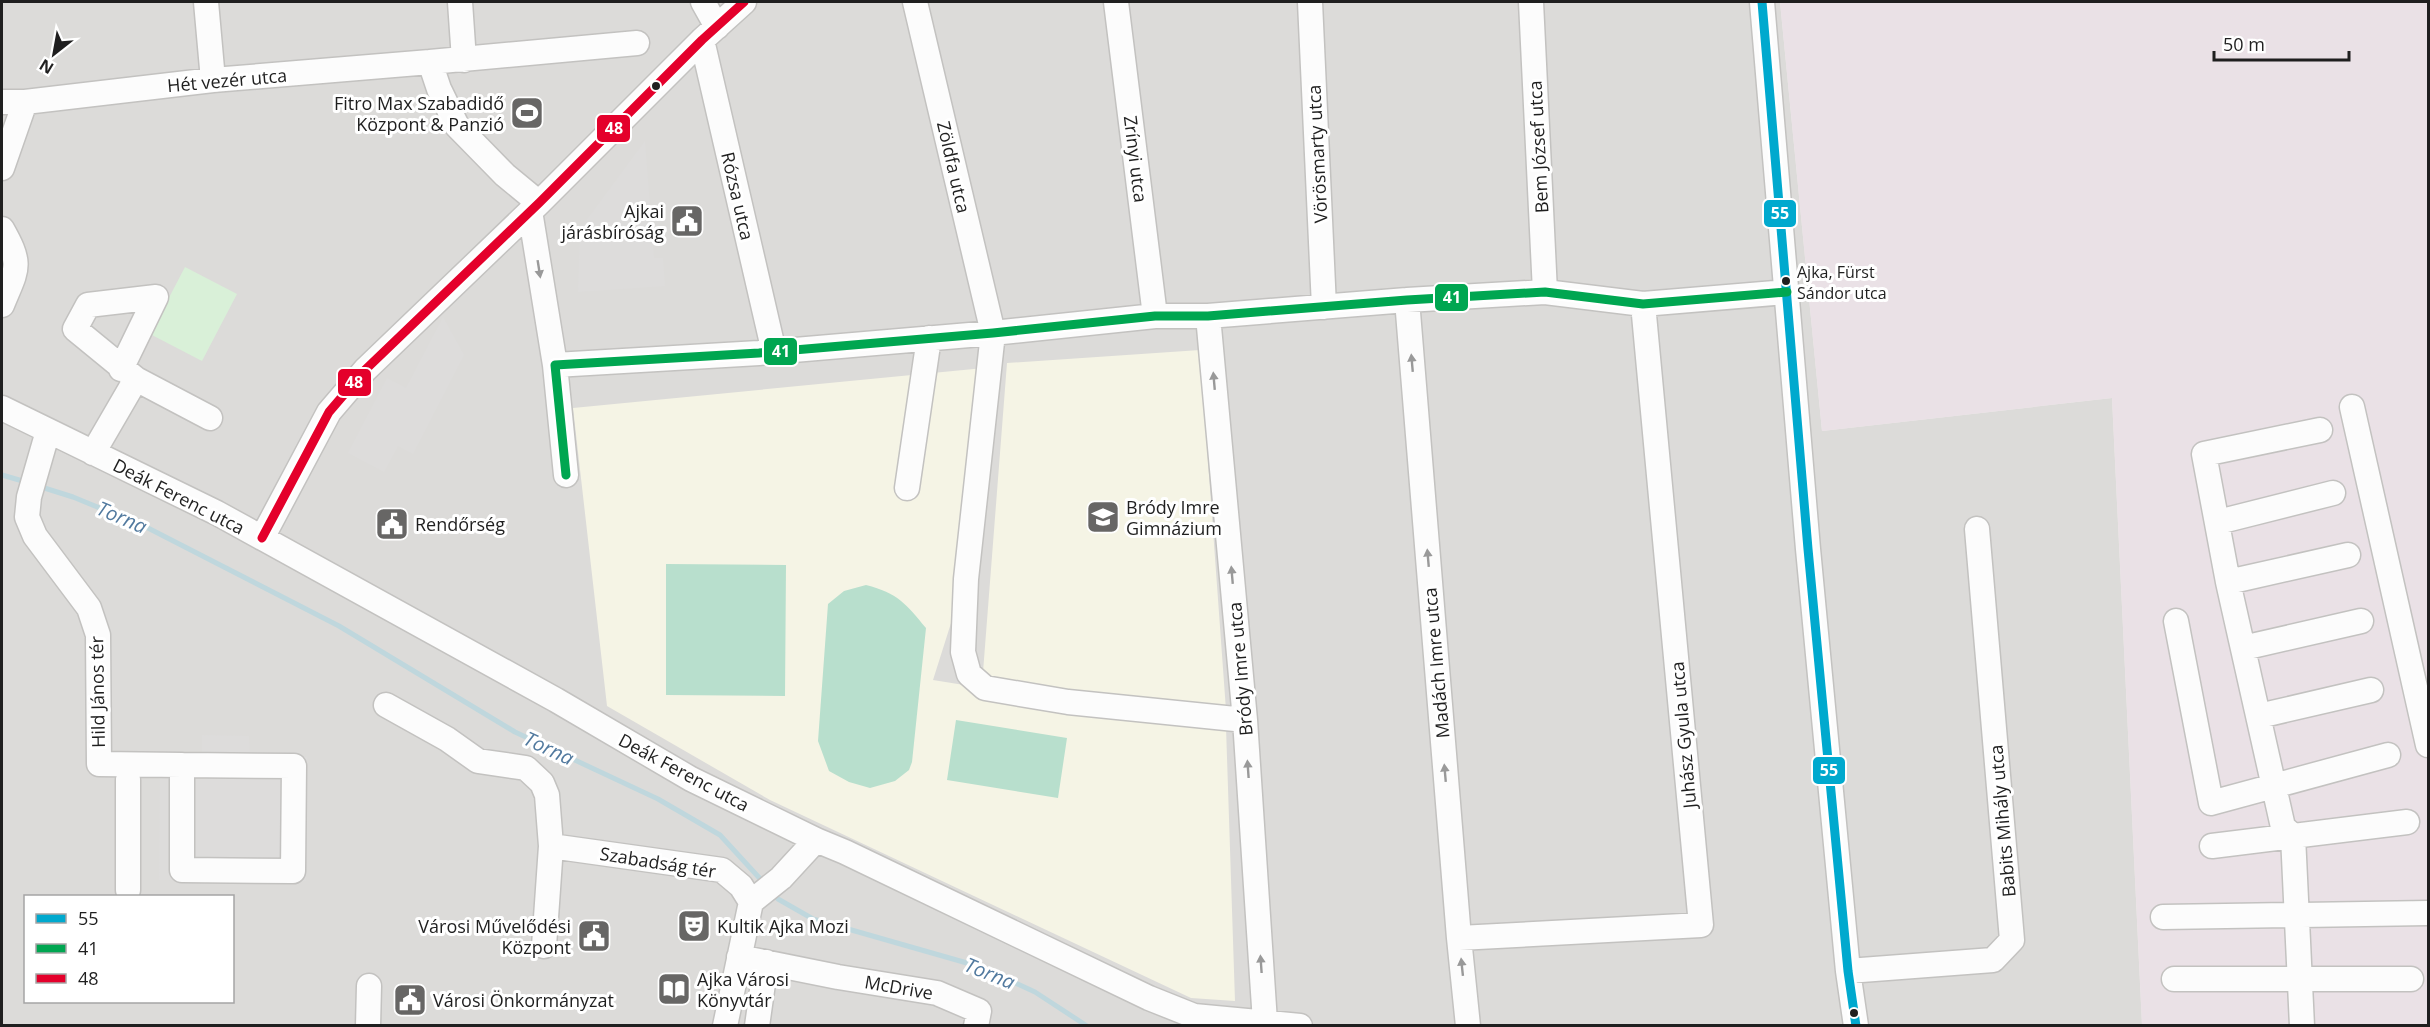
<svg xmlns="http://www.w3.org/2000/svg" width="2430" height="1027" viewBox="0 0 2430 1027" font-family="'Open Sans',sans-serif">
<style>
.residential{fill:#dcdbd9;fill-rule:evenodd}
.industrial{fill:#eae1e6}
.education{fill:#f5f4e5}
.park{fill:#d9f0d8}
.pitch{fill:#b8dfcd}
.parking{fill:#dddcdb}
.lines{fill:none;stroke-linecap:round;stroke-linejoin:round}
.stream{stroke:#bfd7dd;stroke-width:5}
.minor-casing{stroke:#c3c2c0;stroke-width:27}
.minor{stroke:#fcfcfc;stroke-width:24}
.bus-1-casing{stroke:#fff;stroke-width:14}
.bus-2-casing{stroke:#fff;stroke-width:14}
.bus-3-casing{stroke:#fff;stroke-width:14}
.bus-1{stroke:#00a9ce;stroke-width:9}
.bus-2{stroke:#00a651;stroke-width:9}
.bus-3{stroke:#e4002b;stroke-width:9}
.oneway{fill:#999}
.bus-dot{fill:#1f1f1f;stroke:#fff;stroke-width:2}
.labels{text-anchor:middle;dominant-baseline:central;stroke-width:6;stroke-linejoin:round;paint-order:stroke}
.bus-label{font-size:16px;fill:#1f1f1f;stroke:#fff;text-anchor:start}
.street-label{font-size:18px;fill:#1f1f1f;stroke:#fff}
.poi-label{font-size:18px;fill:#1f1f1f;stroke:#fff;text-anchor:start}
.water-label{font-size:20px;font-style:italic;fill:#527a9f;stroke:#fff}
.line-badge{stroke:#fff;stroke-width:2}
.badge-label{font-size:16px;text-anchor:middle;font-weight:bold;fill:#fff}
</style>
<rect width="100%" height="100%" fill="#edebe8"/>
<path class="residential" d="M2 2H1780L1822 431 2112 398 2142 1025 2 1026ZM26 896H232V1002H26Z"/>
<path class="industrial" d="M1780 2H2428V1025H2142L2112 398 1822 431Z"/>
<path class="education" d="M1200 350 1226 710 1008 686 983 672 1007 363Z
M984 368 958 601 933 680 1226 727 1235 1001 1191 998 770 800 607 706 573 408Z"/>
<path class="park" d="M185 267 237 294 202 361 150 334Z"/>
<path class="pitch" d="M666 564 786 565 785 696 666 695Z
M866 585C898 593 906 604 926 628L912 762 909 770 895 781 870 788 849 782 829 771 818 741 828 604 844 591Z
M956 720 1067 738 1058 798 947 780Z"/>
<path class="parking" d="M645 141 654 258H663L665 286 578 292 580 229Z
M443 317 464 355 413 454 398 446 384 472 348 453 387 378 406 388Z
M202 735 249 736 250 756 307 757 306 881 159 880 160 756H202Z
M362 1022V1025H131Z"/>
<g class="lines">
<path class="stream" d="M2 475 26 482
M38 486 73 497 146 527 339 626 515 732 658 799 720 835 764 883
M772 893 778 899 813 919 981 967 1035 992 1087 1026"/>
<defs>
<path id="minor" d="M206 2 213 80
M460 2 464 60
M703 2 717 27
M915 2 993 333 966 579 963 652 969 674 985 688 1068 702 1245 720
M1116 2 1155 316
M1310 2 1324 307
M1531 2 1545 292
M1762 2 1808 549 1848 971 1856 1026
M702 40 774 352
M430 62 637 43
M2 102H25L213 80 430 62 439 89 457 126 505 175 539 203
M2 168 25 102
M530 211 555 365
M2 229C23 266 17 268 2 305
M1407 300 1459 938 1468 1026
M1208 316 1245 720 1265 1022
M136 379 210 418
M2352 407 2428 745
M2 408 217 513 556 700 691 779 816 840 845 852 1149 998 1194 1016 1300 1026
M48 431 29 497 27 517 35 536 89 608 98 635 99 764 182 765
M93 453 136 379 75 329 88 305 156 297 121 369
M566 475 555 365 759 353 993 333 1155 316H1208L1407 300 1545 292 1643 304 1787 292
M907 488 929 338
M2218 522 2333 493
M262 538 329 412 365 370 539 203 702 40 744 2
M2228 582 2348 555
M2176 621 2211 803 2388 755
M2243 648 2361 621
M386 705 447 739 478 761 526 768 542 783 547 795 551 846 722 870 741 886 751 902 725 1026
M2259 716 2371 690
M182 765 294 766 293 871 182 870Z
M2212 846 2407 822
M128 890V780
M751 902 781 878 816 840
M2163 917 2428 913
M1459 938 1701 925 1643 304
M544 946 551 846
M739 957 838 977 937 993 979 1011 976 1026
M1848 971 1993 960 2012 940 1977 529
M2174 979H2411
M368 1026 369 986
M757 1026 766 962
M2302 1026 2293 836 2283 827 2228 582 2204 454 2320 430"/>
</defs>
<use href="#minor" class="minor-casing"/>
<use href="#minor" class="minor"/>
<defs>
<path id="bus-1" d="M1762 2 1808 549 1848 971 1856 1026"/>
<path id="bus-2" d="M566 475 555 365 759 353 993 333 1155 316H1208L1407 300 1545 292 1643 304 1787 292"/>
<path id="bus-3" d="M262 538 329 412 365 370 539 203 702 40 744 2"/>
</defs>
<use href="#bus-1" class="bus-1-casing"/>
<use href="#bus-2" class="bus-2-casing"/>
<use href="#bus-3" class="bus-3-casing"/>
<use href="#bus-1" class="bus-1"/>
<use href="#bus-2" class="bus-2"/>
<use href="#bus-3" class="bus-3"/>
</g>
<defs><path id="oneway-solid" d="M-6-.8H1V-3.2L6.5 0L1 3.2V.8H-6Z" transform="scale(1.5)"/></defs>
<g class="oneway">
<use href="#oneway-solid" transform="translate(539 269) rotate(81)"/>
<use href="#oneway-solid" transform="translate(1412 363) rotate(-95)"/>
<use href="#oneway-solid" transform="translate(1214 381) rotate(-95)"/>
<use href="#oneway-solid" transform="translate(1428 558) rotate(-95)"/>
<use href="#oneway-solid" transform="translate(1232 575) rotate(-95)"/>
<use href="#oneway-solid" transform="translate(1248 769) rotate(-94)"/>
<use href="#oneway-solid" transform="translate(1445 773) rotate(-95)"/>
<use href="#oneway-solid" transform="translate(1261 964) rotate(-94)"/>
<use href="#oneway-solid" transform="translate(1462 967) rotate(-96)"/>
</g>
<defs>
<symbol id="stadium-square" viewBox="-11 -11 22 22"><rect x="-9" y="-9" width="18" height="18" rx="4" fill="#676665" stroke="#fff"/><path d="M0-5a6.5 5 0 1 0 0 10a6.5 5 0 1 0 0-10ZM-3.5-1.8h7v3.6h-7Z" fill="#fff"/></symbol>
<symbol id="civic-square" viewBox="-11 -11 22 22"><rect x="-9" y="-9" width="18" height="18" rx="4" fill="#676665" stroke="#fff"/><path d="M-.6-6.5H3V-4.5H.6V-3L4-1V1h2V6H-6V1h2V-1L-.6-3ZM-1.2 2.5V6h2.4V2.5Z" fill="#fff"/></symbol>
<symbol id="school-square" viewBox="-11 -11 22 22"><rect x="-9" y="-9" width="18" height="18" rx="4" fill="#676665" stroke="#fff"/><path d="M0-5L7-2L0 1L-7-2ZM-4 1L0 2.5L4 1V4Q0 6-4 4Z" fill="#fff"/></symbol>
<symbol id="theatre-square" viewBox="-11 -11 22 22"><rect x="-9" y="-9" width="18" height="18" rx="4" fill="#676665" stroke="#fff"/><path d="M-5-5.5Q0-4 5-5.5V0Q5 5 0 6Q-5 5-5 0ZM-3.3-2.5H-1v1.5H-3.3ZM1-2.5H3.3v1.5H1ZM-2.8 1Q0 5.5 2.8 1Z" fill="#fff"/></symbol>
<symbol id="library-square" viewBox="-11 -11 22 22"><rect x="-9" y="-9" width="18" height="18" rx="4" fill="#676665" stroke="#fff"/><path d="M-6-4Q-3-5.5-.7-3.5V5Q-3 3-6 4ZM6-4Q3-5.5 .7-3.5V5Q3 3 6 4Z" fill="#fff"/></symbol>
</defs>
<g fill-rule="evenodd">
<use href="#stadium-square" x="508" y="94" width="38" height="38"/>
<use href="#civic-square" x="668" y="202" width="38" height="38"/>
<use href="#school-square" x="1084" y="498" width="38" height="38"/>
<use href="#civic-square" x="373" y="505" width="38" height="38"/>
<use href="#theatre-square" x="675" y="907" width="38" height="38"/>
<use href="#civic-square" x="575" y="917" width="38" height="38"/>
<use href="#library-square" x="655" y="970" width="38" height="38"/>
<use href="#civic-square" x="391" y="981" width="38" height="38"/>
</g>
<g class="bus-dot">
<circle cx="656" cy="86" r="5"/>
<circle cx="1786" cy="281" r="5"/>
<circle cx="1854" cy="1013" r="5"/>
</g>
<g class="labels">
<g class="bus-label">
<text x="1797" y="272">Ajka, Fürst<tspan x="1797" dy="21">Sándor utca</tspan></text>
</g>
<g class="street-label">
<text transform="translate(227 80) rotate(-5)">Hét vezér utca</text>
<text transform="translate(1538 147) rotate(-93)">Bem József utca</text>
<text transform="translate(1317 154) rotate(-93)">Vörösmarty utca</text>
<text transform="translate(1136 159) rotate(83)">Zrínyi utca</text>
<text transform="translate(954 167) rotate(77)">Zöldfa utca</text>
<text transform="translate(738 196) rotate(77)">Rózsa utca</text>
<text transform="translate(179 496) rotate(27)">Deák Ferenc utca</text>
<text transform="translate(1436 663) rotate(-95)">Madách Imre utca</text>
<text transform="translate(1240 669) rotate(-95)">Bródy Imre utca</text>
<text transform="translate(97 692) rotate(-91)">Hild János tér</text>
<text transform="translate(1683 735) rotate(-95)">Juhász Gyula utca</text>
<text transform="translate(684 772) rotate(28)">Deák Ferenc utca</text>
<text transform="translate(2002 821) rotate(-95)">Babits Mihály utca</text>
<text transform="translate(658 862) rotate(9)">Szabadság tér</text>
<text transform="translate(899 987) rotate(10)">McDrive</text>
</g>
<g class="poi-label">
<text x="504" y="103" text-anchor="end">Fitro Max Szabadidő<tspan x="504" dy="21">Központ &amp; Panzió</tspan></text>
<text x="664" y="211" text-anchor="end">Ajkai<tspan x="664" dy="21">járásbíróság</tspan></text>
<text x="1126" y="507">Bródy Imre<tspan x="1126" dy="21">Gimnázium</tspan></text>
<text x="415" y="524">Rendőrség</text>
<text x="571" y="926" text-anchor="end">Városi Művelődési<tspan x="571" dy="21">Központ</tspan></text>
<text x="717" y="926">Kultik Ajka Mozi</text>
<text x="697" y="979">Ajka Városi<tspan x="697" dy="21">Könyvtár</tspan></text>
<text x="433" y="1000">Városi Önkormányzat</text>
</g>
<g class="water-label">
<text transform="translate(122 517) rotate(23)">Torna</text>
<text transform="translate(549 748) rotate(25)">Torna</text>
<text transform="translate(990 973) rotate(22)">Torna</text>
</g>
</g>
<g class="line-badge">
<rect x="596" y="114" width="35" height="29" rx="6" fill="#e4002b"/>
<rect x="1763" y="199" width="34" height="29" rx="6" fill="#00a9ce"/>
<rect x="1434" y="283" width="35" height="29" rx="6" fill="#00a651"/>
<rect x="763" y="337" width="35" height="29" rx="6" fill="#00a651"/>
<rect x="337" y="368" width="35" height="29" rx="6" fill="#e4002b"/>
<rect x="1812" y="756" width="34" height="29" rx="6" fill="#00a9ce"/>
</g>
<g class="badge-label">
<text x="614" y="134">48</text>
<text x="1780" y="219">55</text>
<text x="1452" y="303">41</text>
<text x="781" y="357">41</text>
<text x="354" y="388">48</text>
<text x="1829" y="776">55</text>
</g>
<rect width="2430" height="1027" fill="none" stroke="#1f1f1f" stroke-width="6"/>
<rect x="24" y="895" width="210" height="108" fill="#ffffff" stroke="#a5a5a5" stroke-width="1.5"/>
<rect x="36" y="914" width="30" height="9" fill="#00a9ce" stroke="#a5a5a5" stroke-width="1.5"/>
<text x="78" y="925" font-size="18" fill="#1f1f1f">55</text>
<rect x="36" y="944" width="30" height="9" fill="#00a651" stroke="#a5a5a5" stroke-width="1.5"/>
<text x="78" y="955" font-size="18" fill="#1f1f1f">41</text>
<rect x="36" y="974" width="30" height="9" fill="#e4002b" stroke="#a5a5a5" stroke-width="1.5"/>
<text x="78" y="985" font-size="18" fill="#1f1f1f">48</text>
<g transform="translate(54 54) rotate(211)" stroke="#ffffff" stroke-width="4.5" paint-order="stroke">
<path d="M0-4.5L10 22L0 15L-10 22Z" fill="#1f1f1f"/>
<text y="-9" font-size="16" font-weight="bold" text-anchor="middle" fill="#1f1f1f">N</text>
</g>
<path d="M2214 51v9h135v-9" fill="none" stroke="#1f1f1f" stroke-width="3"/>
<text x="2223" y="51" font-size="18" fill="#1f1f1f" stroke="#ffffff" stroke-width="4.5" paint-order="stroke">50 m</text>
</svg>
